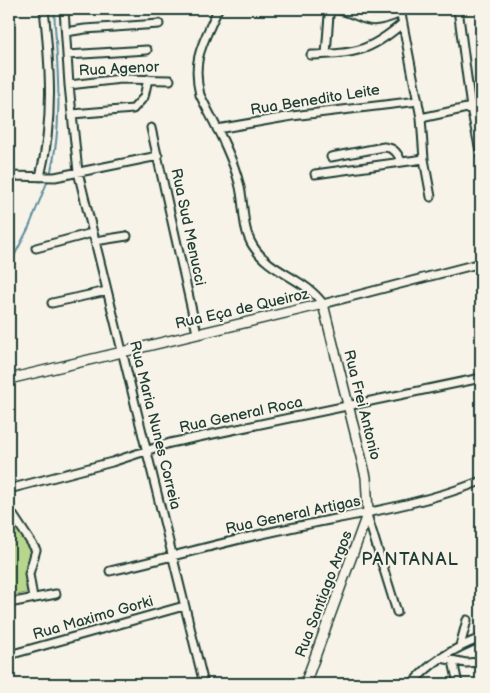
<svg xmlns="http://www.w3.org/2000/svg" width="490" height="693" viewBox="0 0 490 693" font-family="'Balsamiq Sans',sans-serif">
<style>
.green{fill:#b7d68e;stroke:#6b8a61}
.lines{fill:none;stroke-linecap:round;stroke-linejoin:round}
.stream{stroke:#5d8d9f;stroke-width:2}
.minor-casing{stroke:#1f3d34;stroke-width:11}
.tertiary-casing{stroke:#1f3d34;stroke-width:12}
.minor{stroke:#f7f3e8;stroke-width:7}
.tertiary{stroke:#f7f3e8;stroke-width:9}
.labels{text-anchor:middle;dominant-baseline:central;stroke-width:4;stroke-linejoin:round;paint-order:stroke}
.street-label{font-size:15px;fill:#1f3d34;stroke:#f7f3e8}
.quarter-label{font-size:18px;letter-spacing:1px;fill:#1f3d34;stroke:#f7f3e8}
</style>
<rect width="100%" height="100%" fill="#f7f3e8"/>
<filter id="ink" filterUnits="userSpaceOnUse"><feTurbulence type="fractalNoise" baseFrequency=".02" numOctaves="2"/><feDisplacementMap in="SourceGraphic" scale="10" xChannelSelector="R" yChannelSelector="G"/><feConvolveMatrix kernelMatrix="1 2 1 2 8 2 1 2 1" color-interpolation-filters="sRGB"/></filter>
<g filter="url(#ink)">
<path class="green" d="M9 512 32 544 28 567 29 592 9 597Z"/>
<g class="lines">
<path class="stream" d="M50 175C64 121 57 65 54 9
M9 266 29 227 48 180"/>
<defs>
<path id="minor" d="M64 9 69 85 78 172 204 684
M218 9C204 42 191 58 200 95 214 123 231 152 239 183 245 204 241 227 253 246 270 273 305 278 323 304L481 263
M400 9 421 118 424 159 431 197
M458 9 471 108 481 156
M66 32 85 29 159 24
M326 54 329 15 333 9C368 14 361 30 401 13
M67 55 147 50
M311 55C355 53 368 53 403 23
M69 85 121 79 170 80
M72 114 133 109 144 97 148 79
M421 118 481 105
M151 128 197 333
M217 129 292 116 418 101
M331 157 384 147C394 148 397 152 401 161
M315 174 424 159
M9 176 55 177 158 156
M40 177C54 120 50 66 44 9
M95 241 127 236
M36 248 92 233
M52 303 107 291
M9 489 112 462 170 443 481 378
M9 509 36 550 29 574 33 598
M368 518 397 612
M110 571C169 558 226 541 285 529 350 515 419 506 481 481
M9 603 56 594
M460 646 467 620
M9 655 184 606
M441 658 466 663 481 662
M453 661 458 684
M412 684C430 662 454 648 481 638"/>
<path id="tertiary" d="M9 379 323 304 366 477 368 512 305 684"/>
</defs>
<use href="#minor" class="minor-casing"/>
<use href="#tertiary" class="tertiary-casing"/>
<use href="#minor" class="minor"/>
<use href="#tertiary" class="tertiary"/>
</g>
</g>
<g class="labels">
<g class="street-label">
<text transform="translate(119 69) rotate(-3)">Rua Agenor</text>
<text transform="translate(315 100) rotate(-9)">Rua Benedito Leite</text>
<text transform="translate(188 227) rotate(78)">Rua Sud Menucci</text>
<text transform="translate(242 309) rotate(-13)">Rua Eça de Queiroz</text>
<text transform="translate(362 405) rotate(76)">Rua Frei Antonio</text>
<text transform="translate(241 415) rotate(-12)">Rua General Roca</text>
<text transform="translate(155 425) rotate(76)">Rua Maria Nunes Correia</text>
<text transform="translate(293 515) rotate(-12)">Rua General Artigas</text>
<text transform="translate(324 594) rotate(-69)">Rua Santiago Argos</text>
<text transform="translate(93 618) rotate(-16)">Rua Maximo Gorki</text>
</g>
<g class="quarter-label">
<text x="410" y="559">PANTANAL</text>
</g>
</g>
<rect width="490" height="693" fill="none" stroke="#f7f3e8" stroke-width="30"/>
<rect x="15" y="15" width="460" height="663" fill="none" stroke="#1f3d34" stroke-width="2" filter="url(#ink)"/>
</svg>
